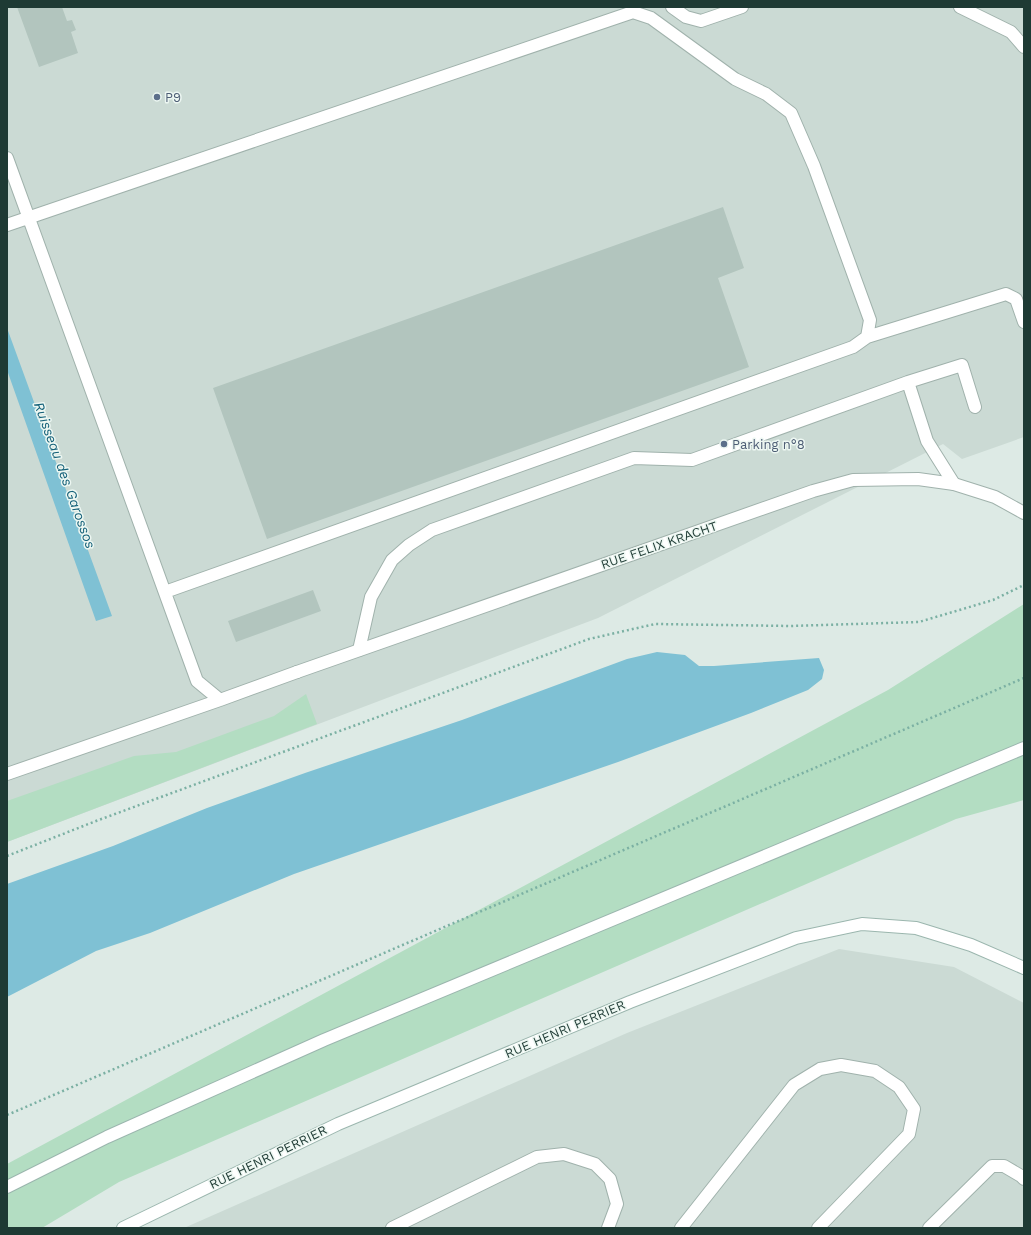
<svg xmlns="http://www.w3.org/2000/svg" width="1031" height="1235" viewBox="0 0 1031 1235" font-family="'Work Sans',sans-serif">
<style>
.built{fill:#cbdad4}
.green{fill:#b3ddc2}
.water{fill:#7fc1d4}
.building{fill:#b2c5be}
.lines{fill:none;stroke-linecap:round;stroke-linejoin:round}
.lane-casing{stroke:#a0b2ac;stroke-width:14}
.street-casing{stroke:#a0b2ac;stroke-width:14}
.secondary-casing{stroke:#9bb6ae;stroke-width:14}
.path{stroke:#7bb0a3;stroke-width:2.5;stroke-dasharray:2 3;stroke-linecap:butt}
.lane{stroke:#fff;stroke-width:12}
.street{stroke:#fff;stroke-width:12}
.secondary{stroke:#fff;stroke-width:12}
.service-dot{fill:#5c6f8a;stroke:#edf7f2;stroke-width:1.5}
.labels{text-anchor:middle;dominant-baseline:central;stroke-width:3;stroke-linejoin:round;paint-order:stroke}
.service-label{font-size:13px;fill:#4e5e75;stroke:#edf7f2;text-anchor:start}
.street-label{font-size:13px;fill:#1e3a34;stroke:#edf7f2}
.water-label{font-size:14px;font-style:italic;fill:#156179;stroke:#edf7f2}
</style>
<rect width="100%" height="100%" fill="#ddeae5"/>
<path class="built" d="M7 7H1024V437L962 459 943 444 598 618 7 842Z
M839 949 954 967 1024 1003V1228H184L627 1033Z"/>
<path class="green" d="M1024 604V800L956 819 119 1182 42 1228H7V1164L888 690Z
M306 694 317 724 7 842V801L134 756 176 752 274 716Z"/>
<path class="water" d="M7 328 112 616 96 621 7 370Z
M657 652 685 655 699 666H714L819 658 824 670 822 679 808 690 751 713 618 762 294 874 150 933 96 951 7 997V884L113 846 207 808 305 773 462 720 627 659Z"/>
<path class="building" d="M17 7H62L67 21 72 20 76 30 71 32 78 53 39 67Z
M723 207 744 268 718 278 749 367 267 539 213 388Z
M313 590 321 611 236 642 228 621Z"/>
<g class="lines">
<defs>
<path id="lane" d="M672 7 686 17 701 21 742 7
M960 7 1011 32 1024 47
M7 158 197 681 220 700 297 672
M7 225 633 12 651 18 735 79 766 94 791 113 814 166 870 320 867 337 853 347 165 592
M867 337 1006 294 1016 299 1024 322
M908 382 927 441 954 484
M359 650 371 597 392 560 409 545 432 530 634 458 692 460 908 382 962 365 975 407
M7 774 220 700
M392 1228 537 1157 564 1154 595 1164 610 1179 617 1204 608 1228
M681 1228 794 1085 820 1069 841 1065 875 1071 899 1087 914 1109 909 1134 818 1228
M929 1228 992 1166H1004L1021 1176 1024 1179"/>
<path id="street" d="M297 672 813 491 853 480 918 479 954 484 995 497 1024 513"/>
<path id="secondary" d="M7 1187 107 1137 324 1040 1024 748
M123 1228 338 1124 630 1002 796 938 862 924 916 928 971 945 1024 968"/>
</defs>
<use href="#lane" class="lane-casing"/>
<use href="#street" class="street-casing"/>
<use href="#secondary" class="secondary-casing"/>
<path class="path" d="M7 856 96 821 589 639 655 624 791 626 919 622 993 600 1024 585
M7 1115 1024 678"/>
<use href="#lane" class="lane"/>
<use href="#street" class="street"/>
<use href="#secondary" class="secondary"/>
</g>
<g class="service-dot">
<circle cx="157" cy="97" r="4"/>
<circle cx="724" cy="444" r="4"/>
</g>
<g class="labels">
<g class="service-label">
<text x="165" y="97">P9</text>
<text x="732" y="444">Parking n°8</text>
</g>
<g class="street-label">
<text transform="translate(659 545) rotate(-19)">RUE FELIX KRACHT</text>
<text transform="translate(565 1029) rotate(-23)">RUE HENRI PERRIER</text>
<text transform="translate(268 1157) rotate(-26)">RUE HENRI PERRIER</text>
</g>
<g class="water-label">
<text transform="translate(65 475) rotate(70)">Ruisseau des Garossos</text>
</g>
</g>
<rect width="1031" height="1235" fill="none" stroke="#1e3a34" stroke-width="16"/>
</svg>
